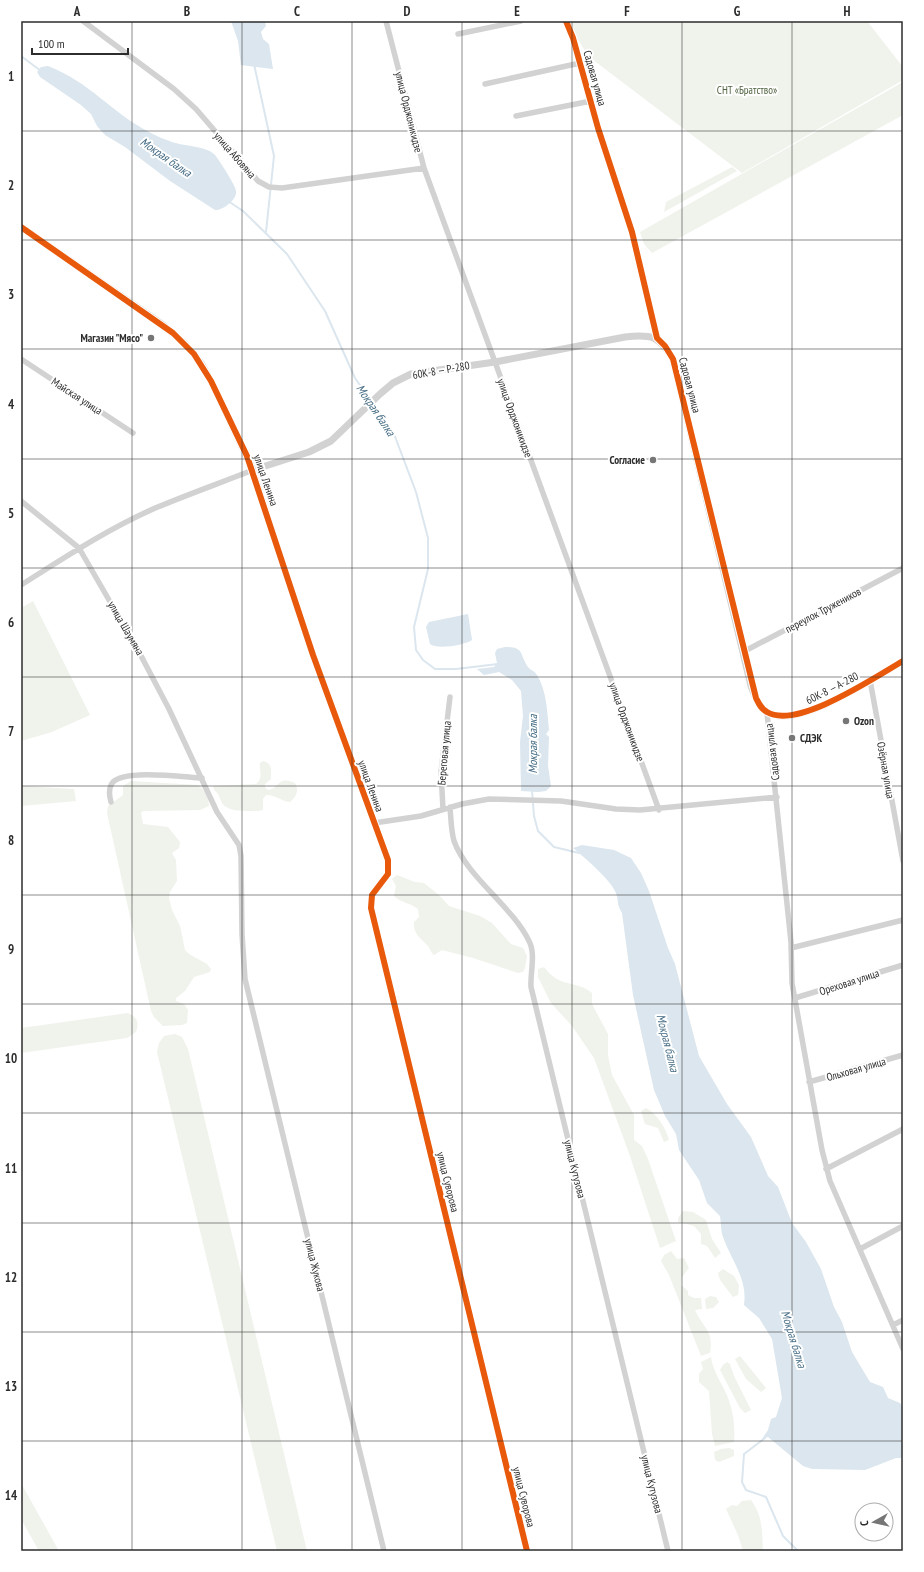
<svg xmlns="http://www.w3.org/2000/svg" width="924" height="1572" viewBox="0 0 924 1572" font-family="'PT Sans Narrow',sans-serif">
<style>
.green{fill:#f0f3ec}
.water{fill:#dbe6ee}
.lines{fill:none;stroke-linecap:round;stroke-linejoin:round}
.stream{stroke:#dbe6ee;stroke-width:2}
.minor{stroke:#d2d2d2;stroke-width:5.5}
.tertiary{stroke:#d2d2d2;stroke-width:7}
.cycleway-casing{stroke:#fff;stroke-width:8}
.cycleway{stroke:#e8590c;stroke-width:6}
.grid{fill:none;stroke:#2d2d2d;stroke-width:1;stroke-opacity:0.55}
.poi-dot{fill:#767676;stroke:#fff;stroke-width:1.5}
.labels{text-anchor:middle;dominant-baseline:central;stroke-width:4;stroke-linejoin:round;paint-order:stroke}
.street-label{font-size:11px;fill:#2d2d2d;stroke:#fff}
.park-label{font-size:11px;fill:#516340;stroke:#fff}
.poi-label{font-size:11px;font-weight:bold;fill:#2d2d2d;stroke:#fff;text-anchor:end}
.water-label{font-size:12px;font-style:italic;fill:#466d85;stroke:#fff}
.neatline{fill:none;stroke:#2d2d2d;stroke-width:1.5}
.grid-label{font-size:13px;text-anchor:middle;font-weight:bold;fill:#2d2d2d}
</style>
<rect width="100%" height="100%" fill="#fff"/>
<path class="green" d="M570 21H867L903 67V80L742 173 588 56 579 41Z
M903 82V115L652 253 644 244 640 232Z
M732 167 737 171 664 212 666 202Z
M33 601 90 715 52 732 21 741V608Z
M263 761C273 763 271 771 271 779L265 784V787L268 790C280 788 278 775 295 783 299 791 297 796 290 802 280 801 277 795 266 795L263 799V810L259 811C250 811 228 813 222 803 219 797 220 795 214 790L213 786 256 784C264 777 259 772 260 763Z
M131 781 198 785C205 790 209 798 209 806L200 810 143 811 141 813 143 824 168 827 180 842 179 848 172 853 176 860 177 881 170 892 169 898 172 910 180 926 185 950 189 954 207 964 211 969 210 972 194 977 185 991 176 998V1001L184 1004 188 1010 187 1023 182 1025 163 1026 154 1017 151 1011 107 813 108 806 123 795V786Z
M21 786 74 789 76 801 21 806Z
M397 875 415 882 424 883 439 895 449 906 480 916 492 923 511 944 523 948 527 956 525 968 523 972 518 973 473 958 442 950 434 955C430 952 430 947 426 944 419 937 413 933 414 922L419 917 418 909C411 903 401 903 394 896L396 886 392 879Z
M544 967C560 989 575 979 592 993V1004L608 1034V1055L612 1075 634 1115V1140L642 1146 648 1159 676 1241 660 1248 630 1156 594 1058 572 1026 551 1003 538 977V969Z
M128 1013C138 1018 139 1022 136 1032L127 1038 21 1053V1028Z
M175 1034 182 1037 188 1049 307 1551H277L157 1052 159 1043 164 1036Z
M646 1108C657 1114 666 1128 669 1140L664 1142 658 1128 645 1124 641 1111Z
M683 1211 693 1212 706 1220 712 1239 721 1253 715 1258 707 1246 701 1244V1234L694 1226 678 1222V1218Z
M671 1251 677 1259 684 1258 689 1268 682 1277 681 1285 688 1291V1295L694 1298H701L702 1309 695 1310C703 1328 714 1330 710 1353L701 1356 669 1275 661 1261 664 1255Z
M723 1269 734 1276 739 1285 738 1295 733 1297 720 1280 718 1273Z
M710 1296 716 1297 719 1302 713 1308 706 1309 705 1299Z
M740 1356 766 1388 761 1392 746 1379 735 1359Z
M711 1357C713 1374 726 1388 730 1404 734 1416 735 1430 734 1442L715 1446 712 1434 709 1391 699 1382V1374L703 1369 701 1362Z
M727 1362 730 1364 734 1376 751 1410 745 1413 740 1408 720 1370 723 1365Z
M729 1448 734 1450V1456L719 1462 715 1460 714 1452 721 1449Z
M21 1483 59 1551H39L21 1519Z
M751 1500C763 1516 762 1532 763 1551H743L738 1535 726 1509 732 1505 737 1506 742 1501Z"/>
<path class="water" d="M231 21H265L266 26 261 32 263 39 269 44 273 69 241 65 238 41Z
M48 66C90 82 112 113 149 132 156 136 164 139 172 142 183 146 207 146 215 155 219 160 236 186 236 191 237 200 223 210 215 210L170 181 125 147 105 135 97 126 91 114 81 105 40 77 37 72 41 67Z
M468 614 472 640C465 645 437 650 430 644L426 627 429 622Z
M505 647C525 647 519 654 528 667 530 670 535 671 537 675 547 692 547 711 549 730L546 734 549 737 548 766 551 786 546 791 538 792 521 791V788L520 742 523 716 521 691 512 680 499 672 484 675 477 669 494 667 497 663 495 653 497 649Z
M582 845 614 850 631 858 641 873 649 891 668 948 675 964 699 1056 727 1104 751 1137 768 1176 778 1187 792 1223 806 1242 821 1269 834 1307 842 1322 852 1352 870 1382 883 1387 888 1398 900 1403 903 1408V1458H896L865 1470 812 1469 803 1466 768 1437 762 1439 768 1430 771 1419 776 1417 782 1398 772 1339 759 1318 744 1305C748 1278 730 1259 722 1234 721 1229 721 1222 720 1216L707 1203 699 1180 679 1150 676 1134 665 1116 654 1090 633 995 622 913C616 903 619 901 616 893 611 880 584 857 573 848Z"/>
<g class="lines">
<path class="stream" d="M21 56 41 71
M254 64 274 156 266 232
M228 201 243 211 287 254 325 311 355 378 394 434 416 492 428 538V569L414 627 416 650 423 660 435 669H456L498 664
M532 790 534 816 538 831 554 847 579 853
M765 1438 744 1454 742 1482 746 1490 766 1497 783 1536 798 1551"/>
<path class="minor" d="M83 21 174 89 196 109 258 181 269 187 282 188 424 168
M386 21 424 168 659 810
M566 21 573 38 598 128 632 232 657 338
M458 34 521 21
M485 84 580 63
M516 116 591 101
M21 359 133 433
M21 501 79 548 139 652 169 709 217 812 239 845 241 856 242 934 245 979 384 1551
M21 585C64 558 106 530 153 509 186 495 220 483 253 470L313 655 388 860V874L372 895 371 908 527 1551
M743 652 903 568
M870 680 903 861
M767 713 791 942 792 983 822 1150 830 1181 903 1349
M111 802C109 795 108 788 113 782 126 769 183 777 202 778
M450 807C451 819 451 830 454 841 467 877 512 906 529 941 536 954 530 973 531 987L668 1551
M443 809 441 772 450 697
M374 823 421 816 462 804 489 799 561 801 616 809 640 810 777 797
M791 948 903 920
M795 998 903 965
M809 1082 903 1055
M826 1169 903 1129
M860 1249 903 1226
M893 1325 903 1320"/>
<path class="tertiary" d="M21 227 163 325 185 344 201 363 211 381 253 470 309 452 331 441 380 394 393 383 411 374 495 362 625 337C652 334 659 336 673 359L751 686C755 696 758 707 767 712 797 731 875 677 903 661"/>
<defs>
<path id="cycleway" d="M566 21 573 38 598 128 632 232 657 338 665 346 673 359 756 698C759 704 761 709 767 712 797 730 875 677 903 661
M21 227 173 333 194 354 211 381 247 456 313 655 388 860V874L372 895 371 908 527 1551"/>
</defs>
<use href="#cycleway" class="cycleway-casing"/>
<use href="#cycleway" class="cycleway"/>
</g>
<path class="grid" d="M132 21V1551M242 21V1551M352 21V1551M462 21V1551M572 21V1551M682 21V1551M792 21V1551M21 131H903M21 240H903M21 349H903M21 459H903M21 568H903M21 677H903M21 786H903M21 895H903M21 1004H903M21 1113H903M21 1223H903M21 1332H903M21 1441H903"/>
<g class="poi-dot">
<circle cx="151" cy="338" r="4"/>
<circle cx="653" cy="460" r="4"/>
<circle cx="846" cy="721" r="4"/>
<circle cx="792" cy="738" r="4"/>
</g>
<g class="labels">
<g class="street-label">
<text transform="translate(595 78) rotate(74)">Садовая улица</text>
<text transform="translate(409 112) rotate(76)">улица Орджоникидзе</text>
<text transform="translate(235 155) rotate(49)">улица Абовяна</text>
<text transform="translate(441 370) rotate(-10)">60К-8 — Р-280</text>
<text transform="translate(690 385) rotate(75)">Садовая улица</text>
<text transform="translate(77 396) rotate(33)">Майская улица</text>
<text transform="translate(515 418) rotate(70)">улица Орджоникидзе</text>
<text transform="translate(266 480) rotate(71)">улица Ленина</text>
<text transform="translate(823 610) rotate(-28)">переулок Тружеников</text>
<text transform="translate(126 628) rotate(60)">улица Шаумяна</text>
<text transform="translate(832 688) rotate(-27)">60К-8 — А-280</text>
<text transform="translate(627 722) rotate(70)">улица Орджоникидзе</text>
<text transform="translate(772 752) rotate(-97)">Садовая улица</text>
<text transform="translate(444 753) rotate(-85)">Береговая улица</text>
<text transform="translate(886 770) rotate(80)">Озёрная улица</text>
<text transform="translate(371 786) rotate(70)">улица Ленина</text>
<text transform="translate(849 982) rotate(-18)">Ореховая улица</text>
<text transform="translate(856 1069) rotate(-16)">Ольховая улица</text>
<text transform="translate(575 1169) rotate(76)">улица Кутузова</text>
<text transform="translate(448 1182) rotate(76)">улица Суворова</text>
<text transform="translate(315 1265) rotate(76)">улица Жукова</text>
<text transform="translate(652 1484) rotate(76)">улица Кутузова</text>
<text transform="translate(524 1497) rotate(76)">улица Суворова</text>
</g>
<g class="park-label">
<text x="747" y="90">СНТ «Братство»</text>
</g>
<g class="poi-label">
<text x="143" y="338">Магазин "Мясо"</text>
<text x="645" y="460">Согласие</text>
<text x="854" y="721" text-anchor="start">Ozon</text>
<text x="800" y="738" text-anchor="start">СДЭК</text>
</g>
<g class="water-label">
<text transform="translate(166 157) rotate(35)">Мокрая балка</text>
<text transform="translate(376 410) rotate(56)">Мокрая балка</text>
<text transform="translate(532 744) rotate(-90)">Мокрая балка</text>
<text transform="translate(668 1043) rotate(76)">Мокрая балка</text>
<text transform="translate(794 1339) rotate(73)">Мокрая балка</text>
</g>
</g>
<rect width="924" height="1572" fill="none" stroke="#ffffff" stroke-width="44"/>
<g transform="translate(874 1522) rotate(262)"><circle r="19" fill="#ffffff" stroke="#ababab"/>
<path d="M0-3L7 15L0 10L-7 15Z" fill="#767676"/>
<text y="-6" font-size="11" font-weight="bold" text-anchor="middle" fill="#2d2d2d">С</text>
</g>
<path d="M32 48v6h96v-6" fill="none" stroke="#2d2d2d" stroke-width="2"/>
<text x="38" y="48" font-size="12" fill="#2d2d2d" stroke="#ffffff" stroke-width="3" paint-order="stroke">100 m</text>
<rect x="22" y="22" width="880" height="1528" class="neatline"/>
<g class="grid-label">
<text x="77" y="16">A</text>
<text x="187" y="16">B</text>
<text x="297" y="16">C</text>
<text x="407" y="16">D</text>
<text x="517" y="16">E</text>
<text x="627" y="16">F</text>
<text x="737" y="16">G</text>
<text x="847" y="16">H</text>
<text x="11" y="81">1</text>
<text x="11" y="190">2</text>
<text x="11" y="299">3</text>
<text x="11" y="409">4</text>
<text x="11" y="518">5</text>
<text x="11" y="627">6</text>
<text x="11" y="736">7</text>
<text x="11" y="845">8</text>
<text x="11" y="954">9</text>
<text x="11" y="1063">10</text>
<text x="11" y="1173">11</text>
<text x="11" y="1282">12</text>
<text x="11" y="1391">13</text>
<text x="11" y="1500">14</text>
</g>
</svg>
